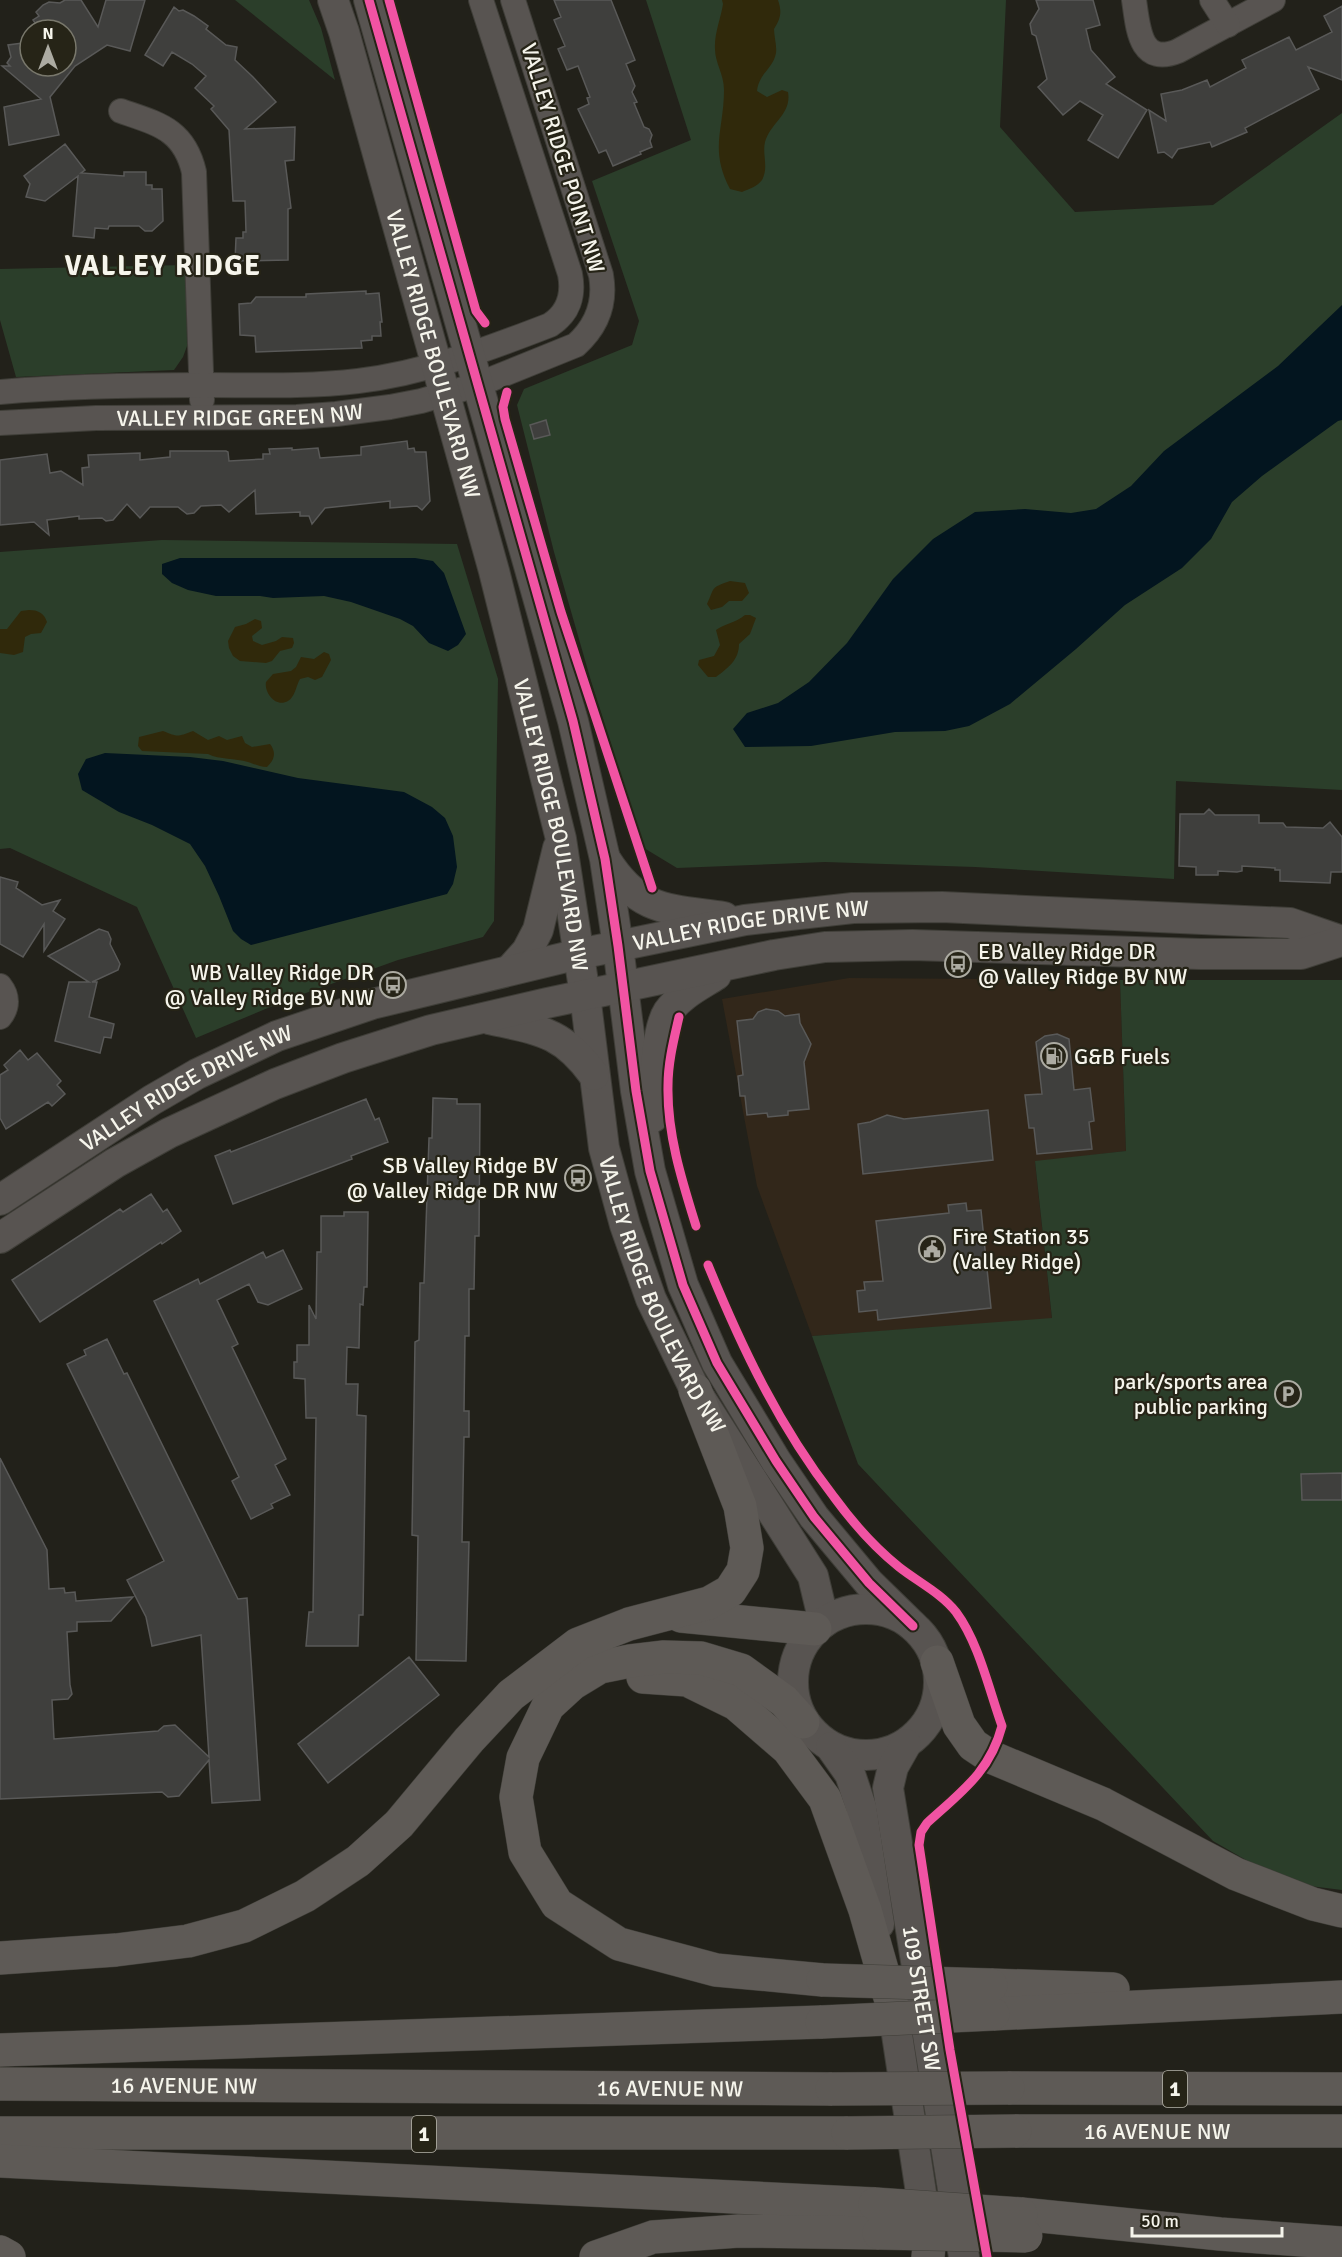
<svg xmlns="http://www.w3.org/2000/svg" width="1342" height="2257" viewBox="0 0 1342 2257" font-family="Signika,sans-serif">
<style>
.commercial{fill:#32271a}
.green{fill:#2b3e2a}
.sand{fill:#30290b}
.water{fill:#03151f}
.building{fill:#3f3f3d;stroke:#595958;stroke-width:1.5}
.lines{fill:none;stroke-linecap:round;stroke-linejoin:round}
.minor-casing{stroke:#3f3e38;stroke-width:26}
.tertiary-casing{stroke:#3f3e38;stroke-width:32}
.motorway-casing{stroke:#3f3e38;stroke-width:34}
.minor{stroke:#585451;stroke-width:24}
.tertiary{stroke:#585451;stroke-width:30}
.motorway{stroke:#5e5a56;stroke-width:33}
.motorway-bridge-casing{stroke:#3f3e38;stroke-width:34;stroke-linecap:butt}
.motorway-bridge{stroke:#5e5a56;stroke-width:33}
.cycleway-casing{stroke:#262417;stroke-width:13}
.cycleway{stroke:#f153a3;stroke-width:9}
.labels{text-anchor:middle;dominant-baseline:central;stroke-width:4.5;stroke-linejoin:round;paint-order:stroke}
.shield{fill:#262417;stroke:#b8b6ac;stroke-width:1.5}
.shield-label{font-size:21px;font-weight:bold;fill:#f6f5ec}
.street-label{font-size:22px;fill:#f6f5ec;stroke:#262417}
.poi-label{font-size:22px;fill:#f6f5ec;stroke:#262417;text-anchor:start}
.district-label{font-size:28px;font-weight:bold;letter-spacing:1.5px;fill:#f6f5ec;stroke:#262417}
</style>
<rect width="100%" height="100%" fill="#22211a"/>
<path class="commercial" d="M849 978 1120 980 1126 1151 1035 1162 1052 1319 812 1336 757 1186 722 999Z"/>
<path class="green" d="M235 0H309L321 28 335 80Z
M646 0H1006L1000 127 1075 212 1213 205 1342 113V790L1176 781 1174 879 975 867 825 862 677 868 644 848 591 681 554 552 517 405 524 389 632 345 639 321 592 181 691 140Z
M186 265 187 346 183 357 174 370 16 377 0 320V269Z
M162 540 457 544 498 679 494 921 483 937 398 960 292 998 196 1038 137 907 10 848 0 849V552Z
M1120 980H1342V1890L1286 1883 1213 1841 858 1464 812 1336 1052 1318 1035 1161 1126 1151Z"/>
<path class="sand" d="M722 0H778C782 12 781 18 774 29 774 36 777 46 776 53 773 69 759 73 757 91L767 97 782 90 788 92C792 114 770 123 765 142 762 155 769 167 762 180 758 186 749 189 742 192L730 189C709 149 724 130 724 90 724 74 715 63 715 49 714 34 721 18 723 4Z
M730 581 745 583 749 593 742 601H729L722 607 711 610 707 604C715 587 710 588 730 581Z
M29 610C38 610 44 613 47 622L41 633 31 634 25 637 23 652 14 655 0 653V629H7L21 611Z
M745 615H750L756 618 750 634 739 644C739 660 728 668 716 677H708L698 665 699 660 714 656 720 645 716 630C724 624 735 623 745 615Z
M255 619 261 621 262 628 252 636 253 641 262 645 276 641 282 637 293 638 294 643 292 648 280 651 272 661 266 663 240 661 233 656 229 648 228 641 235 627 246 624Z
M324 652 329 654 331 660 322 677 315 680 308 677 300 679C296 686 295 697 288 701 276 708 264 693 266 682L273 674 291 671 296 667 301 657 314 659Z
M163 731C178 737 177 737 193 731L208 740 219 736 227 740 242 736 245 743 252 747 270 744C277 753 274 760 267 767 259 767 255 764 248 762 235 758 220 760 208 754L142 751 138 746 139 737Z"/>
<path class="water" d="M1342 305V420L1338 421 1262 476 1232 502 1211 539 1182 568 1125 605 1076 649 1010 704 969 726 945 731 895 732 811 746 745 747 733 729 747 713 778 703 809 682 847 643 893 579 933 539 975 512 1025 509 1071 513 1096 509 1131 486 1164 451 1278 366Z
M180 558H415L433 561 444 573 466 634 458 645 448 651 429 643 413 626 400 619 351 602 324 596 273 598 260 596H216L188 590 172 583 162 574V564Z
M105 753 190 757 223 761 298 778 404 792 432 807 445 818 453 836 457 867 453 884 447 894 251 945 241 939 233 931 219 896 205 866 190 844 152 825 119 812 82 790 78 774 86 759Z"/>
<path class="building" d="M65 0H81L98 27 106 0H145L130 51 107 45 75 66 50 97 59 135 9 145 4 107 41 99 2 66H10L7 63 11 57 8 45 30 42V66H66V30H40L33 20 39 16 36 12 43 5 49 2 60 3Z
M554 0H611L635 60 626 64 635 86 632 92 637 102 634 103 644 127 649 129 652 135 650 141 652 147 640 152 641 154 613 166 606 150 599 153 578 109 589 104 587 98 590 97 578 66 567 70 558 49 565 46 554 20 561 17Z
M1036 0H1093L1100 25 1086 29 1091 50 1115 77 1106 84 1147 110 1118 158 1088 140 1103 115 1080 101 1063 115 1038 87 1047 79 1036 36 1032 34 1030 24 1039 9Z
M1342 6V80L1308 67 1319 89 1245 128 1247 132 1212 147 1210 142 1178 149 1172 158 1164 152 1158 153 1149 110 1166 121 1161 94 1182 90 1207 80 1210 87 1246 68 1242 60 1289 37 1296 50 1332 32 1324 16Z
M174 7 179 11 183 10 194 16 208 26 206 29 226 45 237 47 235 60 253 77 276 102 245 129 295 127 294 160 285 161 291 208 288 209V260L235 261 236 238H243V232H246L245 201H233L229 130 211 109 214 106 195 88 206 76 192 64 172 52 163 66 145 55Z
M65 144 85 170 81 173 124 176V172H146V185H152V189H162L163 221 152 231H145L139 226H109L108 229 95 228 94 238 73 236 78 176 45 201 26 197 30 184 24 176Z
M366 291V294L379 293 382 322H380L381 336H372V340L361 341 362 348 256 352 255 336 240 335 239 304 251 303 256 297H306V294Z
M546 420 550 435 534 439 530 425Z
M407 441 408 449 414 448 415 452H426L430 501 422 510 417 506 390 508V501L325 508 312 524 309 516H300V512L256 514 255 490 229 512 221 505 201 506 194 513 187 514 178 507H150L140 518 127 504 113 520 106 521 102 518 79 519V516L47 520 49 535 34 522 0 525V460L47 454 50 473 61 471 83 485 82 468 89 467 88 455 140 453V460L170 457V451H226L228 452 229 461 263 459V454H270L269 449 292 448V450L318 448 320 458 361 455V447Z
M1209 809 1215 815H1259V823H1283L1286 827 1323 828 1330 822 1342 837V872H1331L1330 883 1280 881V870H1275V868L1242 866V871L1237 872 1218 871V875H1196V867L1179 866 1180 814H1204Z
M0 877 18 882 16 888 42 905 60 900 53 911 65 919 44 951V924L23 957 0 944Z
M99 929 108 932 111 939 110 944 120 964 118 970 92 982H97L89 1017 114 1024 111 1038 104 1037 100 1053 55 1041 69 982H89L48 956Z
M766 1009 778 1011 785 1016 799 1014 800 1023 811 1044 804 1062 809 1109 788 1111V1115L768 1117 767 1113 747 1115 745 1096H740L738 1076 743 1075 737 1021 753 1019 758 1012Z
M1057 1034 1069 1039 1074 1090 1090 1088 1094 1121 1089 1122 1092 1149 1037 1154 1034 1128H1029L1025 1095 1042 1094 1036 1042 1045 1036Z
M20 1050 28 1060 37 1053 61 1081 57 1085 65 1094 52 1106 48 1102 6 1129 0 1118V1075L8 1070 4 1065Z
M433 1098 457 1099V1104H480L479 1236H475L474 1289H469V1336H465L464 1411H469V1437H464L462 1542H469L466 1661 416 1660 418 1536 412 1535 415 1342 419 1340 420 1283H424L429 1138H432Z
M366 1099 375 1120 379 1118 388 1142 351 1156 352 1159 233 1204 215 1156 230 1150 231 1152Z
M988 1110 993 1160 863 1174 858 1124 870 1122 887 1115 904 1119Z
M151 1194 163 1212 167 1209 181 1231 162 1244 161 1242 40 1322 12 1280 120 1209 123 1212Z
M966 1203 967 1211 981 1210 991 1308 878 1320 877 1310 859 1312 857 1291 865 1290 864 1282 883 1281 876 1221 949 1213 948 1205Z
M344 1212H368L367 1287H364L363 1305 360 1304 359 1348 347 1347 346 1384H358L357 1415 366 1416 363 1615H359L358 1646H306L309 1612H313L316 1418H306L305 1379 294 1378V1362H297V1345H309V1305L316 1319 317 1252H321V1216H344Z
M283 1250 302 1289 268 1305 258 1302 249 1284 217 1300 238 1344 232 1347 286 1459 275 1465 290 1495 271 1504 273 1508 251 1519 232 1481 239 1477 154 1301 198 1279 200 1284 263 1252 266 1258Z
M107 1339 124 1374 127 1373 238 1599 247 1598 260 1800 212 1803 209 1760 179 1796 168 1797 162 1792 0 1799V1458L47 1550 49 1589 64 1588 65 1593 75 1592 76 1601 133 1597 111 1621 77 1622V1631L67 1632 70 1685 72 1694 68 1699 52 1700 54 1739 158 1731 164 1726 175 1725 209 1757 201 1635 152 1646 146 1617 127 1580 164 1561 67 1364 86 1355 84 1350Z
M1342 1473V1500H1302L1301 1474Z
M409 1657 439 1695 328 1783 298 1744Z"/>
<g class="lines">
<defs>
<g id="minor">
<path d="M1134 0C1138 26 1139 67 1178 51L1273 0"/>
<path d="M1212 0 1228 25"/>
<path d="M121 111C158 124 184 129 194 172L202 400"/>
<path d="M0 392C68 386 136 385 204 385 256 385 307 387 358 381 425 373 488 349 550 325 569 313 574 295 570 274L481 0"/>
<path id="s1" d="M0 423 96 418 297 417 336 414 390 407 421 401 477 385 576 345C597 326 606 303 601 275L513 0"/>
<path d="M0 986C8 996 8 1007 0 1017"/>
</g>
<g id="tertiary">
<path id="s2" d="M333 0 344 32 494 571 561 839 585 995 604 1148 625 1225 651 1299 695 1390 813 1576 824 1622"/>
<path d="M369 0 573 721 605 859 618 946 636 1091 650 1171 683 1285 717 1363 776 1461 814 1517 869 1583 913 1626"/>
<path d="M606 860C639 912 668 909 724 917"/>
<path d="M510 970 527 951 538 930 558 848"/>
<path d="M489 1019C539 1030 562 1031 594 1075"/>
<path d="M653 1117C655 1092 655 1032 668 1012 680 995 699 986 716 975"/>
<path id="s3" d="M0 1200 152 1100 197 1074 277 1036 372 1004 579 954 745 920 853 908 942 907 1290 923 1342 941"/>
<path d="M0 1238 115 1163 169 1133 275 1084 343 1058 431 1030 547 1003 774 955 825 947 912 945 1200 954H1301L1341 941"/>
<circle cx="866" cy="1682" r="73"/>
<path id="s4" d="M906 1744 893 1767 888 1788 964 2257"/>
<path d="M831 1747 850 1774 861 1807 879 1924"/>
<path d="M891 1995 927 2232"/>
</g>
<g id="motorway">
<path d="M681 1616 815 1629"/>
<path d="M937 1662 959 1725 973 1745 991 1757 1103 1804 1236 1874 1313 1904 1342 1911"/>
<path d="M643 1677 687 1680 736 1704 788 1749 825 1799 865 1910 893 2008"/>
<path d="M803 1722 784 1701 741 1670 701 1658 664 1657 630 1661 600 1667 572 1684 548 1706 523 1758 516 1797 525 1852 557 1904 619 1944 716 1970 823 1980"/>
<path d="M0 1958 116 1950 188 1941 244 1926 305 1896 358 1861 399 1824 469 1740 511 1695 578 1644 629 1624 709 1603 730 1591 743 1571 747 1548 740 1506 695 1390"/>
<path d="M991 1985 1113 1989"/>
<path d="M993 2014 1342 1997"/>
<path d="M0 2050 822 2022"/>
<path id="s5" d="M0 2084 832 2089"/>
<path d="M1008 2088 1342 2089"/>
<path id="s6" d="M1015 2131H1342"/>
<path d="M0 2133H848"/>
<path d="M0 2161 875 2204"/>
<path d="M1021 2214 1220 2234 1342 2243"/>
<path d="M0 2252 9 2257"/>
<path d="M596 2257 653 2237 739 2231 879 2233"/>
<path d="M928 2257 929 2246"/>
</g>
</defs>
<use href="#minor" class="minor-casing"/>
<use href="#tertiary" class="tertiary-casing"/>
<use href="#motorway" class="motorway-casing"/>
<use href="#minor" class="minor"/>
<use href="#tertiary" class="tertiary"/>
<use href="#motorway" class="motorway"/>
<defs>
<path id="motorway-bridge" d="M823 1980 991 1985
M822 2022 993 2014
M832 2089 1008 2088
M848 2133 1015 2131
M875 2204 1021 2214
M879 2233 1026 2236"/>
</defs>
<use href="#motorway-bridge" class="motorway-bridge-casing"/>
<use href="#motorway-bridge" class="motorway-bridge"/>
<defs>
<path id="cycleway" d="M369 0 573 721 605 859 618 946 636 1091 650 1171 683 1285 717 1363 776 1461 814 1517 869 1583 913 1626
M389 0 476 311 485 323
M507 392 503 407 505 419 561 612 652 888
M679 1017C674 1039 668 1062 668 1086 667 1134 682 1181 696 1226
M708 1265C742 1348 779 1426 834 1497 853 1523 874 1547 899 1567 918 1582 941 1593 956 1612 979 1643 989 1690 1002 1726 990 1772 961 1792 927 1823L921 1832 919 1845 950 2050 987 2257"/>
</defs>
<use href="#cycleway" class="cycleway-casing"/>
<use href="#cycleway" class="cycleway"/>
</g>
<defs>
<symbol id="bus-ring" viewBox="-11 -11 22 22"><circle r="9.5" fill="#262417" stroke="#acaba2" stroke-width="1.5"/><path d="M-5-6H5V4H4V6H2V4H-2V6H-4V4H-5ZM-3.5-4V0h7V-4ZM-3.5 1.2v1.5H-2V1.2ZM2 1.2v1.5H3.5V1.2Z" fill="#acaba2"/></symbol>
<symbol id="fuel-ring" viewBox="-11 -11 22 22"><circle r="9.5" fill="#262417" stroke="#acaba2" stroke-width="1.5"/><path d="M-5.5-6h7V0h2V4h1.3V-2.5L3-4.5l.8-.8L6-3V5H2.5V1h-1V6h-7ZM-4.2-4.7v3.2H.2V-4.7Z" fill="#acaba2"/></symbol>
<symbol id="civic-ring" viewBox="-11 -11 22 22"><circle r="9.5" fill="#262417" stroke="#acaba2" stroke-width="1.5"/><path d="M-.6-6.5H3V-4.5H.6V-3L4-1V1h2V6H-6V1h2V-1L-.6-3ZM-1.2 2.5V6h2.4V2.5Z" fill="#acaba2"/></symbol>
<symbol id="parking-ring" viewBox="-11 -11 22 22"><circle r="9.5" fill="#262417" stroke="#acaba2" stroke-width="1.5"/><path d="M-3.5-5.5H1a3.5 3.5 0 0 1 0 7H-1V5.5H-3.5ZM-1-3.4V-.6H.8a1.4 1.4 0 0 0 0-2.8Z" fill="#acaba2"/></symbol>
</defs>
<g fill-rule="evenodd">
<use href="#bus-ring" x="943" y="949" width="30" height="30"/>
<use href="#bus-ring" x="378" y="970" width="30" height="30"/>
<use href="#fuel-ring" x="1039" y="1041" width="30" height="30"/>
<use href="#bus-ring" x="563" y="1163" width="30" height="30"/>
<use href="#civic-ring" x="917" y="1234" width="30" height="30"/>
<use href="#parking-ring" x="1273" y="1379" width="30" height="30"/>
</g>
<g class="labels">
<g class="shield">
<rect x="1163" y="2071" width="24" height="36" rx="4.5"/>
<rect x="412" y="2116" width="24" height="36" rx="4.5"/>
</g>
<g class="shield-label">
<text x="1175" y="2089">1</text>
<text x="424" y="2134">1</text>
</g>
<g class="street-label">
<text transform="translate(563 158) rotate(73)">VALLEY RIDGE POINT NW</text>
<text stroke="none"><textPath href="#s2" startOffset="368">VALLEY RIDGE BOULEVARD NW</textPath></text>
<text stroke="none"><textPath href="#s1" startOffset="240">VALLEY RIDGE GREEN NW</textPath></text>
<text stroke="none"><textPath href="#s2" startOffset="854">VALLEY RIDGE BOULEVARD NW</textPath></text>
<text stroke="none"><textPath href="#s3" startOffset="810">VALLEY RIDGE DRIVE NW</textPath></text>
<text stroke="none"><textPath href="#s3" startOffset="218">VALLEY RIDGE DRIVE NW</textPath></text>
<text stroke="none"><textPath href="#s2" startOffset="1340">VALLEY RIDGE BOULEVARD NW</textPath></text>
<text stroke="none"><textPath href="#s4" startOffset="261">109 STREET SW</textPath></text>
<text stroke="none"><textPath href="#s5" startOffset="184">16 AVENUE NW</textPath></text>
<text stroke="none"><textPath href="#s5" startOffset="670">16 AVENUE NW</textPath></text>
<text stroke="none"><textPath href="#s6" startOffset="142">16 AVENUE NW</textPath></text>
</g>
<g class="poi-label">
<text x="978" y="951">EB Valley Ridge DR<tspan x="978" dy="25">@ Valley Ridge BV NW</tspan></text>
<text x="374" y="972" text-anchor="end">WB Valley Ridge DR<tspan x="374" dy="25">@ Valley Ridge BV NW</tspan></text>
<text x="1074" y="1056">G&amp;B Fuels</text>
<text x="558" y="1165" text-anchor="end">SB Valley Ridge BV<tspan x="558" dy="25">@ Valley Ridge DR NW</tspan></text>
<text x="952" y="1236">Fire Station 35<tspan x="952" dy="25">(Valley Ridge)</tspan></text>
<text x="1268" y="1381" text-anchor="end">park/sports area<tspan x="1268" dy="25">public parking</tspan></text>
</g>
<g class="district-label">
<text x="163" y="266">VALLEY RIDGE</text>
</g>
</g>
<g transform="translate(48 48)"><circle r="28" fill="#262417" stroke="#79786c" stroke-width="1.5"/>
<path d="M0-4.5L10 22L0 15L-10 22Z" fill="#acaba2"/>
<text y="-9" font-size="16" font-weight="bold" text-anchor="middle" fill="#f6f5ec">N</text>
</g>
<path d="M1132 2227v9h150v-9" fill="none" stroke="#f6f5ec" stroke-width="3"/>
<text x="1141" y="2227" font-size="18" fill="#f6f5ec" stroke="#262417" stroke-width="4.5" paint-order="stroke">50 m</text>
</svg>
